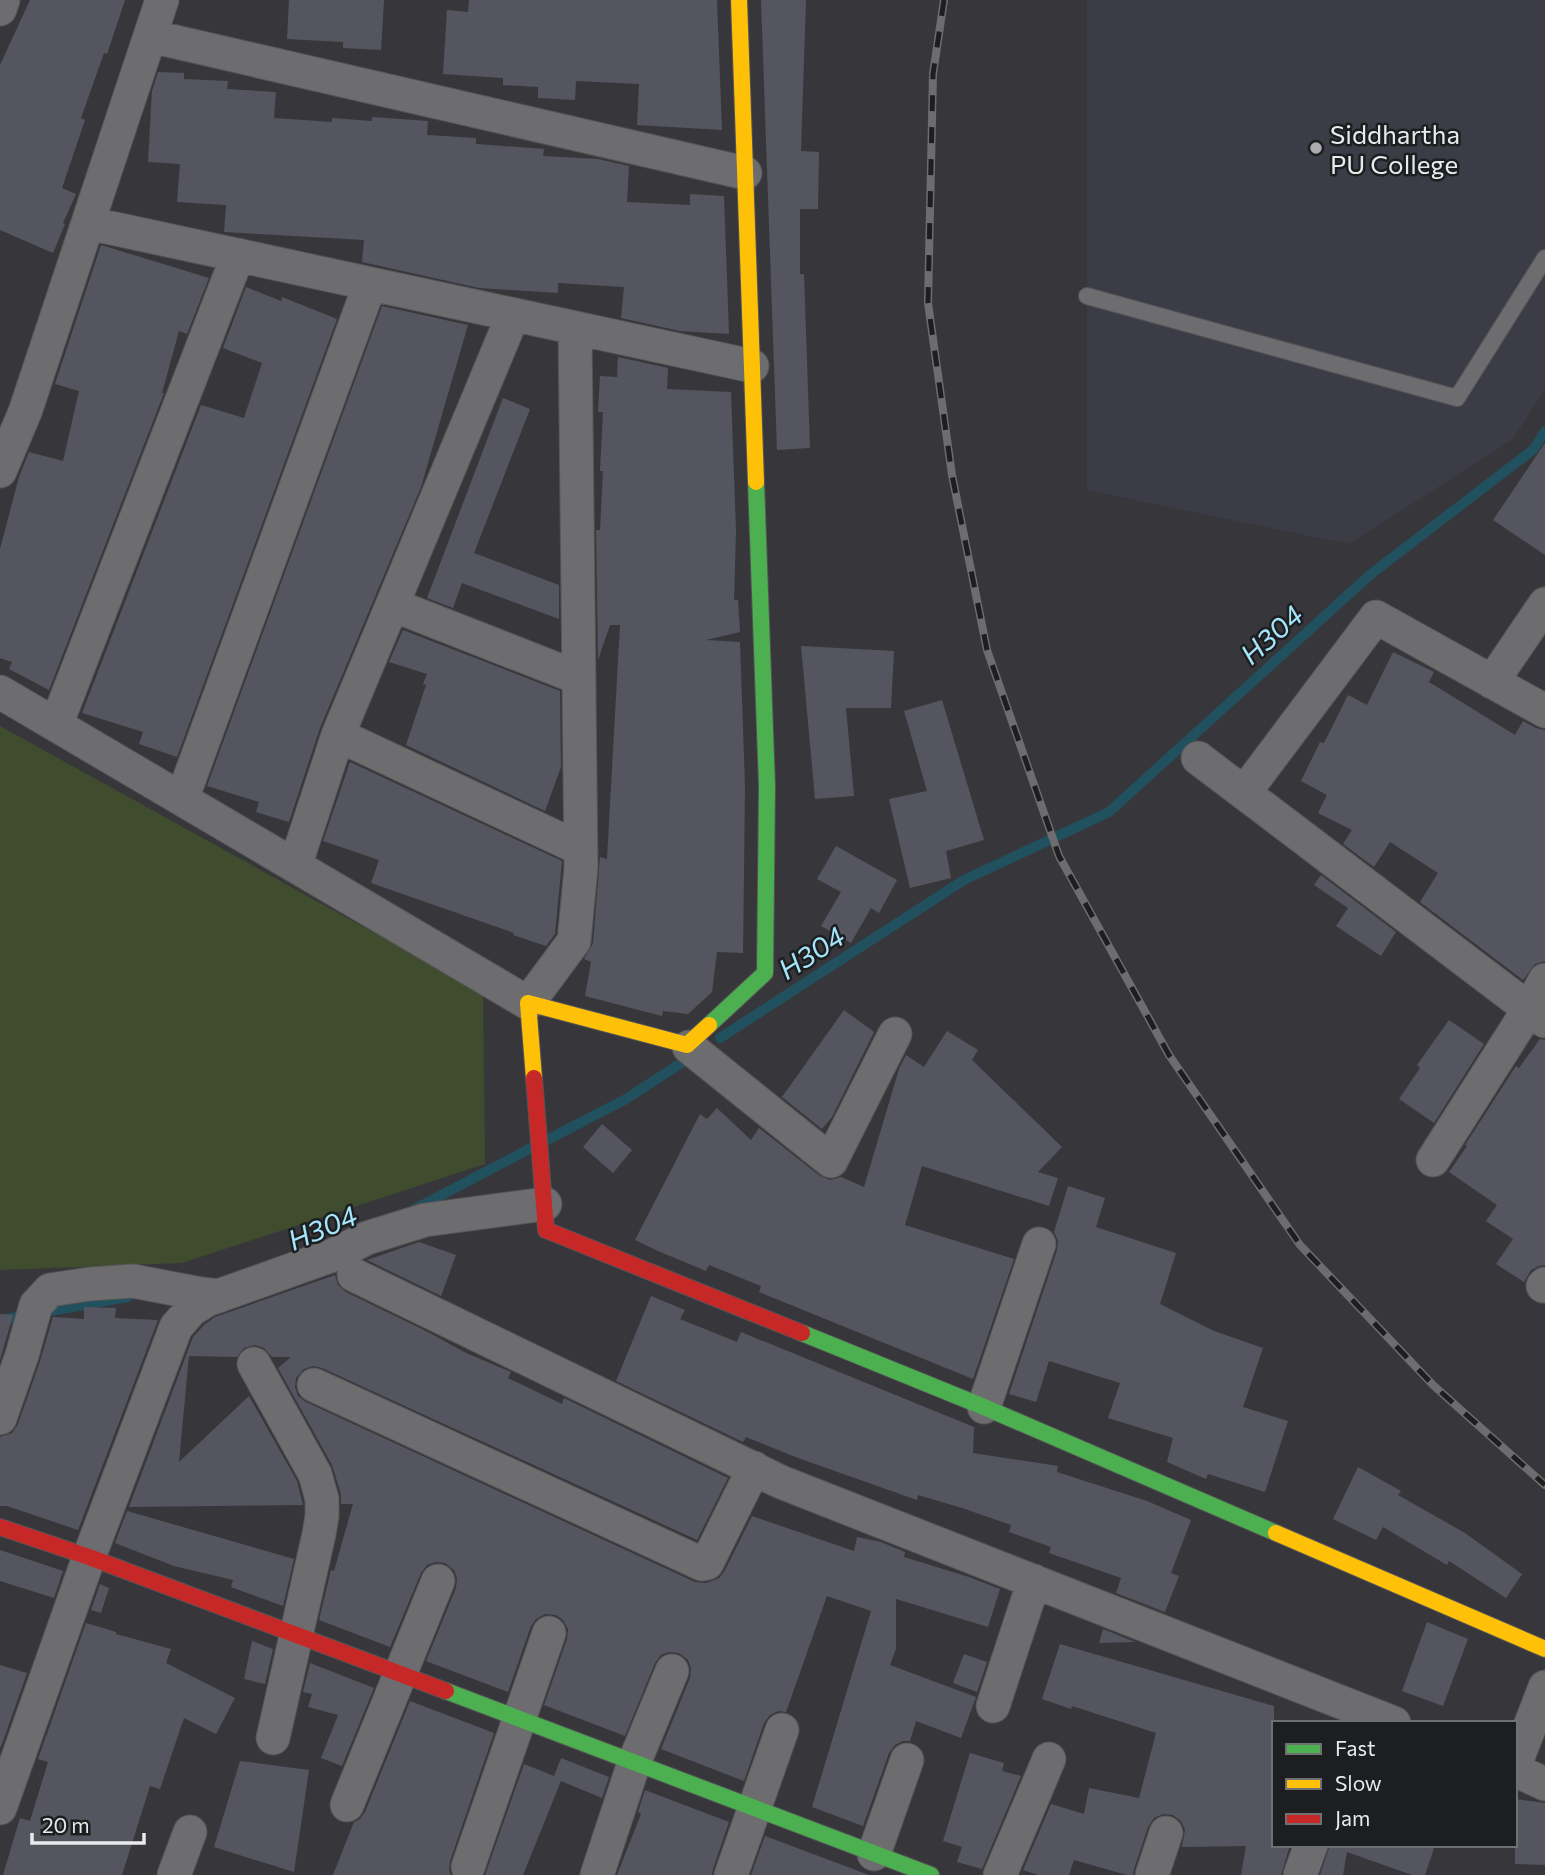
<svg xmlns="http://www.w3.org/2000/svg" width="1545" height="1875" viewBox="0 0 1545 1875" font-family="Commissioner,sans-serif">
<style>
.built{fill:#3c3c47}
.green{fill:#3f4c2e}
.lines{fill:none;stroke-linecap:round;stroke-linejoin:round}
.stream{stroke:#21505f;stroke-width:10}
.building{fill:#55555f}
.lane-casing{stroke:#545457;stroke-width:18}
.street-casing{stroke:#545457;stroke-width:35}
.fast-casing{stroke:#545457;stroke-width:18}
.slow-casing{stroke:#545457;stroke-width:18}
.jam-casing{stroke:#545457;stroke-width:18}
.lane{stroke:#6d6d70;stroke-width:16}
.street{stroke:#6d6d70;stroke-width:33}
.fast{stroke:#4caf50;stroke-width:16}
.slow{stroke:#ffc107;stroke-width:16}
.jam{stroke:#c62828;stroke-width:16}
.rail-casing{stroke:#6d6d6f;stroke-width:8}
.rail{stroke:#1d1e20;stroke-width:5;stroke-dasharray:16;stroke-linecap:butt}
.poi-dot{fill:#ababaf;stroke:#1d1e20;stroke-width:2.5}
.labels{text-anchor:middle;dominant-baseline:central;stroke-width:5;stroke-linejoin:round;paint-order:stroke}
.poi-label{font-size:26px;fill:#e9eaed;stroke:#1d1e20;text-anchor:start}
.water-label{font-size:28px;font-style:italic;fill:#a4e5fb;stroke:#1d1e20}
</style>
<rect width="100%" height="100%" fill="#37373b"/>
<path class="built" d="M1087 0H1545V389L1513 439 1349 544 1087 490Z"/>
<path class="green" d="M0 726 483 993 485 1164 182 1263 0 1270Z"/>
<g class="lines">
<path class="stream" d="M720 1038 964 880 1109 812 1371 574 1534 449 1545 431
M545 1141 626 1099 692 1056
M415 1209 531 1148
M0 1320 128 1297"/>
</g>
<path class="building" d="M30 0H125L107 54 104 53 81 118 85 120 62 188 76 194 63 223 65 224 53 253 0 230V65Z
M289 0H384L381 50 343 48V42L287 39Z
M469 0H717L722 130 637 125 639 84 576 81 575 100 538 98V87L503 85V78L443 74 447 10 468 12Z
M761 0H806L801 151 819 152 818 209H800V274H804L810 448 777 450Z
M158 72 184 73V79L228 81 227 89 276 92 274 118 332 122V118L372 121V117L428 121 427 135 476 138V144L544 149 543 156 598 159 629 166 627 202 690 205V194L724 196 729 334 680 331 621 318 624 287 558 283V293L479 288 362 262 364 240 224 232 226 205 177 202 180 164 148 162 152 91Z
M101 245 209 278 187 334 179 331 162 393H164L49 690 9 669 12 662 0 658V549L19 477 29 452 63 461 79 391 55 384Z
M246 287 281 301 282 297 337 319 177 757 139 744 143 732 82 713 201 405 244 418 262 363 223 348Z
M382 306 468 325 421 487 320 728 289 822 256 812 259 802 207 786Z
M618 357 668 368 667 389 731 392 736 531 734 600H738L740 632 706 640 740 642 745 786 743 953 717 952 712 992 688 1014 663 1011 662 1016 585 996 591 962 584 959 593 943 600 857 607 859 620 625H610L598 660 596 530H600L603 471H600L603 412H598L600 376 617 377Z
M503 398 530 409 474 553 559 585V619L462 583 453 608 427 598Z
M1545 443V555L1493 520Z
M403 630 560 691 561 767 545 811 406 745 426 685 423 684 427 674 389 662Z
M801 646 894 651 891 708H846L854 796 815 799Z
M1393 652 1434 672 1429 682 1515 735 1523 721 1536 728 1545 730V961L1535 964 1523 980 1420 902 1438 873 1390 842 1374 867 1343 844 1352 830 1318 813 1327 795 1301 781 1320 742 1324 743 1348 695 1367 705Z
M942 700 984 840 946 851 951 878 910 888 889 799 927 791 904 711Z
M350 762 562 861 555 934 546 946 513 935 514 933 371 883 379 860 323 841Z
M836 846 897 880 879 913 871 908 851 943 821 926 841 892 817 879Z
M1321 875 1396 932 1381 956 1336 926 1348 908 1314 885Z
M844 1010 874 1032 832 1117 822 1129 782 1097Z
M1449 1020 1484 1044 1434 1123 1399 1099 1420 1068 1417 1065Z
M947 1031 978 1050 972 1060 1062 1147 1038 1172 1058 1178 1049 1206 922 1166 905 1225 1014 1259 973 1379 759 1292 761 1286 709 1265 706 1271 658 1251 635 1240 700 1114 707 1119 717 1108 751 1140 759 1128 820 1176 830 1180 841 1177 864 1187 899 1069 906 1055 924 1067Z
M1540 1039 1545 1040V1265L1539 1266 1531 1270 1524 1282 1496 1264 1513 1239 1486 1221 1497 1205 1449 1172 1467 1146 1465 1145 1516 1066 1519 1068Z
M602 1124 632 1150 613 1173 583 1147Z
M1068 1186 1105 1198 1096 1227 1176 1253 1160 1304 1214 1331 1263 1348 1243 1407 1288 1421 1265 1492 1208 1474 1206 1479 1167 1462 1173 1438 1108 1418 1120 1383 1049 1361 1036 1402 1009 1394 1057 1250 1058 1241 1054 1232Z
M419 1242 456 1255 441 1296 367 1260Z
M335 1275 338 1285 346 1292 428 1332 466 1353 511 1372 508 1378 562 1404 564 1398 728 1478 697 1540 322 1368 313 1366 304 1369 296 1378 295 1387 298 1396 306 1402 695 1582 706 1583 719 1578 724 1572 752 1516 854 1551 857 1537 881 1542 905 1552 904 1557 969 1577 1000 1589 988 1627 896 1599V1649L890 1665 976 1697 961 1738 916 1721 910 1741H903L895 1745 889 1753 863 1826 812 1807 871 1611 827 1596 786 1712 778 1711 770 1715 764 1723 744 1781 661 1749 690 1678 691 1668 688 1660 679 1653 669 1652 661 1655 655 1663 625 1736 544 1705 567 1639 568 1629 563 1620 556 1615 545 1614 536 1619 531 1626 508 1692 426 1661 456 1588 457 1578 454 1570 445 1563 436 1562 427 1565 421 1573 390 1647 319 1620 331 1570 334 1571 353 1504H341V1494L332 1465 278 1368 291 1357H272L264 1348 255 1345 244 1348 237 1357 189 1356 179 1462 249 1396 297 1481 303 1505 129 1507 193 1337 204 1325 215 1317Z
M651 1296 685 1310 680 1319 737 1342 741 1332 974 1427 973 1453 1058 1466 1057 1472 1147 1501 1191 1520 1171 1573 1179 1576 1165 1612 1116 1593 1121 1578 1049 1553 1051 1547 1009 1532 1011 1525 962 1508 918 1495 917 1500 798 1458 746 1437 743 1442 616 1381Z
M84 1307 116 1308 115 1318 158 1320 78 1530 7 1506H0V1437L12 1433 18 1424 40 1361 53 1317 84 1319Z
M0 1314 13 1315 0 1360Z
M1358 1467 1401 1491 1398 1495 1465 1533 1522 1574 1506 1598 1449 1561 1447 1565 1383 1527 1376 1540 1333 1519Z
M127 1511 294 1559 283 1606 231 1587 233 1580 174 1566 115 1543Z
M0 1550 63 1571 54 1598 0 1581Z
M100 1584 109 1588 101 1613 91 1610Z
M1427 1622 1468 1639 1443 1706 1402 1691Z
M86 1623 116 1632V1634L171 1649 166 1663 235 1698 216 1734 184 1718 160 1789 150 1786 122 1875H3L20 1818 30 1821 48 1762 38 1759Z
M1103 1629 1135 1642 1099 1643Z
M252 1641 273 1649 265 1684 244 1679Z
M1060 1644 1274 1706V1845H1290L1281 1875H1241L1246 1846 1182 1847 1185 1830 1181 1821 1173 1815 1163 1814 1154 1818 1148 1827 1134 1869 1133 1875H1127L1074 1860 1069 1875H1038L1023 1870 1051 1804 1084 1814 1089 1788 1139 1798 1156 1733 1072 1706 1071 1709 1042 1699Z
M964 1654 987 1662 977 1692 953 1683Z
M310 1663 374 1688 342 1766 321 1758 338 1715 308 1707 312 1694 303 1692Z
M0 1665 27 1673 1 1747H0Z
M410 1701 494 1733 450 1861 449 1870 451 1875H333L354 1822 359 1820 365 1812Z
M970 1753 1004 1763 1002 1771 1021 1776 982 1869 957 1862 962 1847 943 1841Z
M561 1758 609 1777 602 1798 561 1781 523 1875H485L524 1764 554 1776Z
M240 1761 309 1770 294 1872 214 1847Z
M645 1790 729 1822 713 1869 712 1875H617L641 1814 638 1812Z
M1515 1799 1545 1803V1865L1515 1864Z
M765 1836 869 1875H751Z
M1330 1845H1435L1425 1875H1412L1347 1852 1343 1875H1320Z"/>
<g class="lines">
<defs>
<path id="lane" d="M1087 296 1457 398 1545 258"/>
<path id="street" d="M0 9 3 0
M150 36 745 173
M88 223 752 366
M0 471 25 412 162 0
M393 605 579 678
M1492 682 1545 604
M0 692 528 1003 574 941 581 868 575 328
M56 725 238 255
M338 735 581 849
M1198 758 1545 1021
M1244 793 1376 617 1545 711
M182 799 370 284
M295 866 338 735 513 315
M689 1047 831 1161 895 1034
M1433 1160 1529 1009 1545 980
M354 1275 781 1482 1394 1723
M1543 1286 1545 1284
M254 1364 315 1474 322 1499V1516L319 1534 273 1738
M314 1385 702 1564 707 1563 754 1468
M984 1407 1039 1244
M0 1418 22 1355 36 1305 50 1290 90 1284 133 1281 201 1294 219 1296
M993 1706 1034 1581
M1515 1765 1545 1687
M1515 1770 1545 1784
M347 1805 438 1581
M0 1808 89 1557 176 1327 191 1310 207 1300 333 1255 367 1238 425 1220 545 1204
M874 1854 907 1760
M468 1867 549 1633
M174 1875 190 1832
M597 1875 634 1763 672 1671
M731 1875 782 1730
M1000 1875 1049 1759
M1152 1875 1166 1833
M1300 1875 1311 1845"/>
<path id="fast" d="M709 1025 765 973 767 786 756 482
M802 1333 984 1407 1276 1533
M446 1691 931 1875"/>
<path id="slow" d="M739 0 756 482
M534 1078 528 1003 687 1045 709 1025
M1276 1533 1545 1649"/>
<path id="jam" d="M534 1078 546 1230 802 1333
M0 1527 89 1557 446 1691"/>
</defs>
<use href="#lane" class="lane-casing"/>
<use href="#street" class="street-casing"/>
<use href="#fast" class="fast-casing"/>
<use href="#slow" class="slow-casing"/>
<use href="#jam" class="jam-casing"/>
<use href="#lane" class="lane"/>
<use href="#street" class="street"/>
<use href="#fast" class="fast"/>
<use href="#slow" class="slow"/>
<use href="#jam" class="jam"/>
<defs>
<path id="rail" d="M944 0 933 74 928 303 952 475 987 650 1059 856 1169 1055 1300 1245 1433 1385 1545 1485"/>
</defs>
<use href="#rail" class="rail-casing"/>
<use href="#rail" class="rail"/>
</g>
<circle class="poi-dot" cx="1316" cy="148" r="7"/>
<g class="labels">
<g class="poi-label">
<text x="1330" y="133">Siddhartha<tspan x="1330" dy="30">PU College</tspan></text>
</g>
<g class="water-label">
<text transform="translate(1271 634) rotate(-42)">H304</text>
<text transform="translate(811 952) rotate(-33)">H304</text>
<text transform="translate(322 1227) rotate(-23)">H304</text>
</g>
</g>
<rect x="1272" y="1721" width="245" height="126" fill="#1d1e20" stroke="#6f7072" stroke-width="2"/>
<rect x="1286" y="1744" width="35" height="10" fill="#4caf50" stroke="#6f7072" stroke-width="2"/>
<text x="1335" y="1756" font-size="21" fill="#e9eaed">Fast</text>
<rect x="1286" y="1779" width="35" height="10" fill="#ffc107" stroke="#6f7072" stroke-width="2"/>
<text x="1335" y="1791" font-size="21" fill="#e9eaed">Slow</text>
<rect x="1286" y="1814" width="35" height="10" fill="#c62828" stroke="#6f7072" stroke-width="2"/>
<text x="1335" y="1826" font-size="21" fill="#e9eaed">Jam</text>
<path d="M32 1833v10h112v-10" fill="none" stroke="#e9eaed" stroke-width="3.5"/>
<text x="42" y="1833" font-size="21" fill="#e9eaed" stroke="#1d1e20" stroke-width="5" paint-order="stroke">20 m</text>
</svg>
